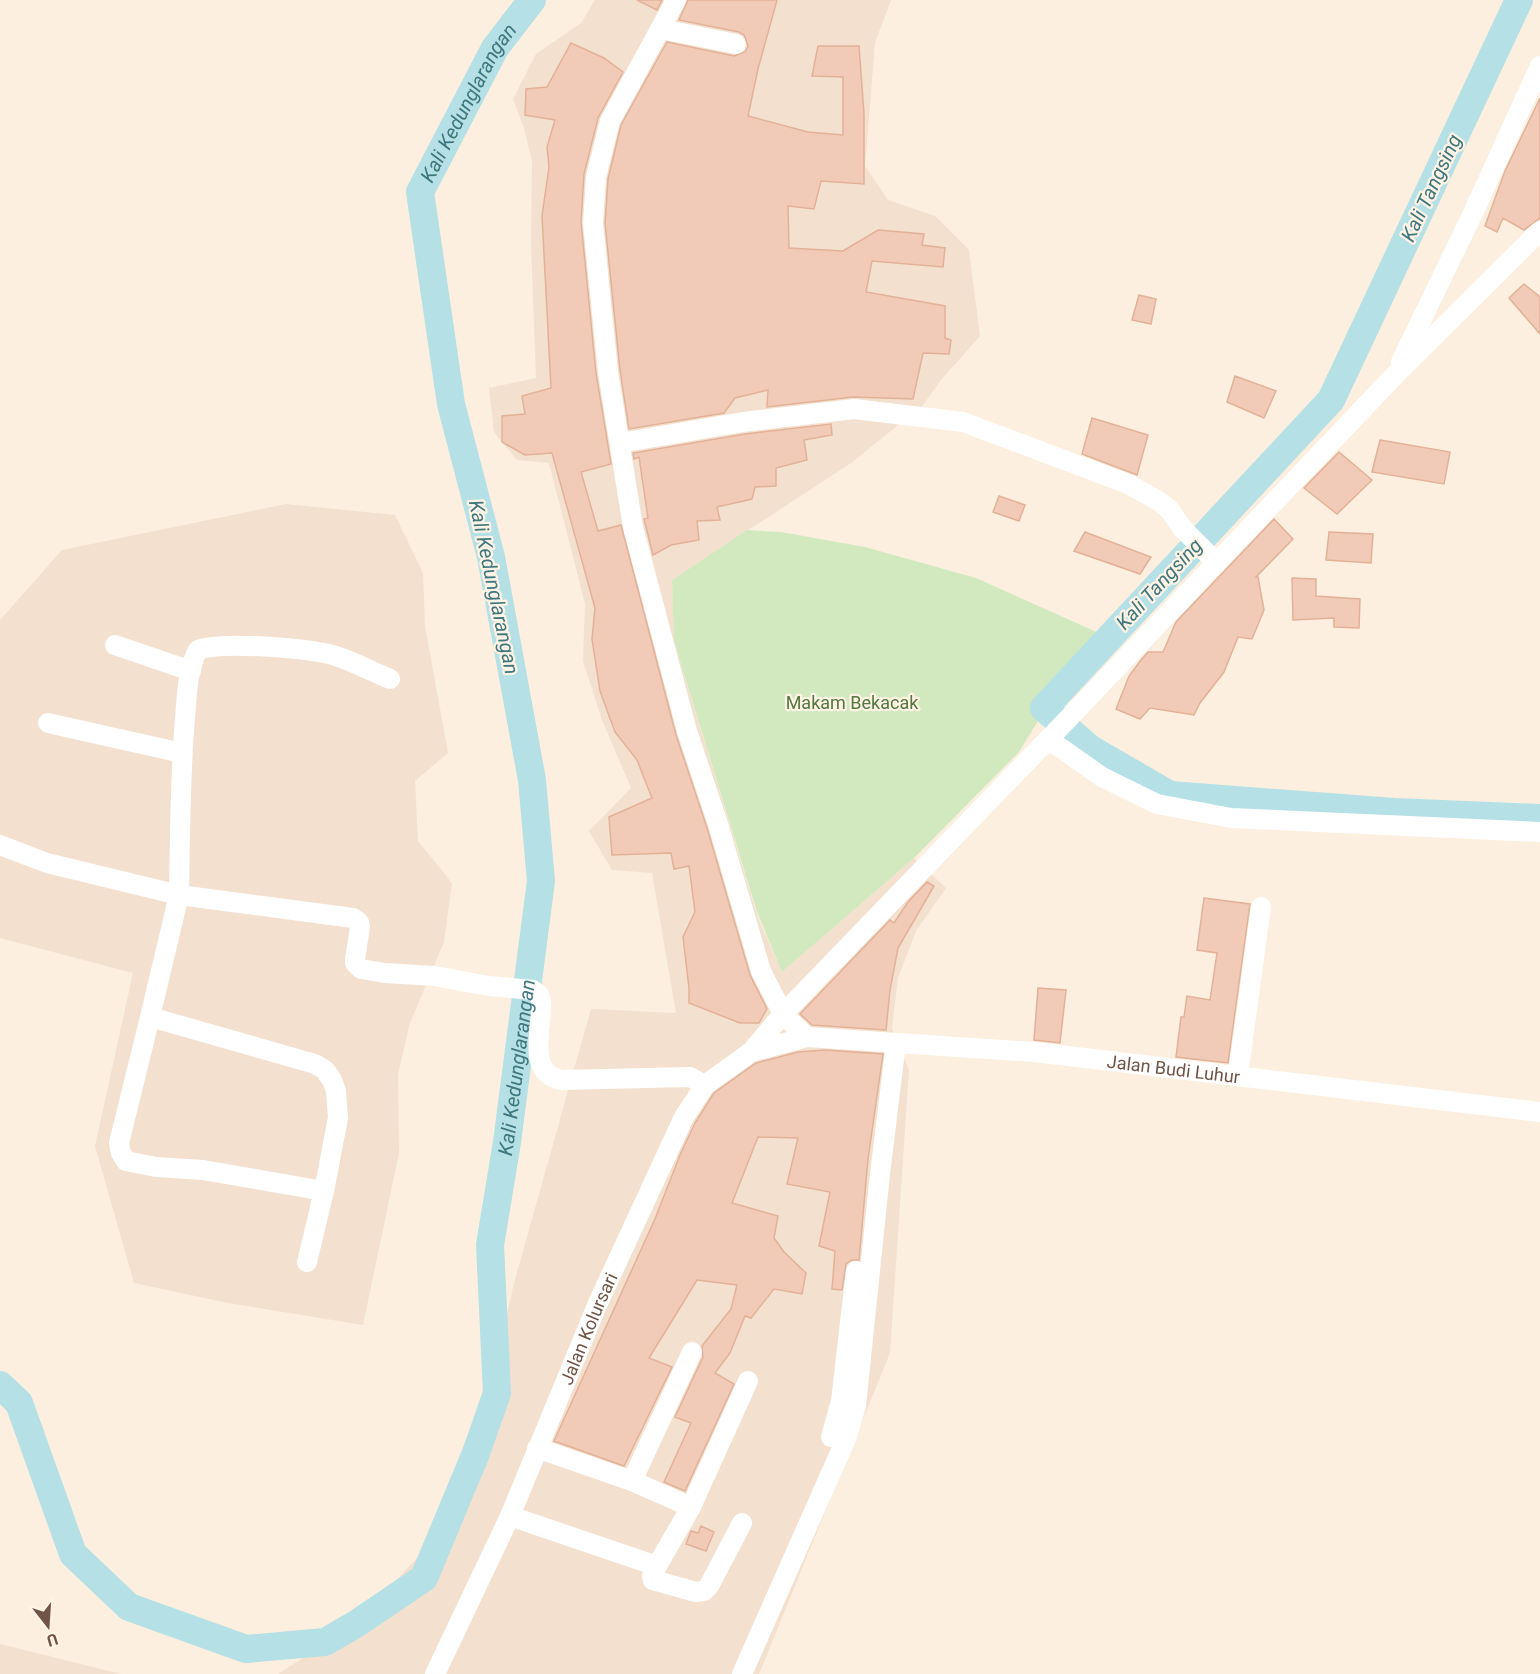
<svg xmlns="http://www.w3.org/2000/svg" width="1540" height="1674" viewBox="0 0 1540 1674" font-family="Roboto,sans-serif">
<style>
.residential{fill:#f3e0ce}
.green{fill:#d2e9bf}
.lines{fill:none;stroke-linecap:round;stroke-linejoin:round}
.river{stroke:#b5e0e5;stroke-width:28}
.building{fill:#f1cbb7;stroke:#e3b198;stroke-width:1.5}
.minor{stroke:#fff;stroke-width:20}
.labels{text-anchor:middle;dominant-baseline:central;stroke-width:4.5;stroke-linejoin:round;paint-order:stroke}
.park-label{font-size:18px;fill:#547840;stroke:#fff3e5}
.street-label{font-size:18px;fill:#725447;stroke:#fff3e5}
.water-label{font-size:20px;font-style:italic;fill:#3f777f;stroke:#fff3e5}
</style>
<rect width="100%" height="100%" fill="#fcefdf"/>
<path class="residential" d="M595 0H891L875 43 865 166 888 200 935 216 969 250 980 336 941 380 923 405 851 463 672 580 674 641 758 918 782 972 914 858 946 888 916 931 898 978 892 1028 909 1070 890 1353 759 1674H278L356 1624 464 1507 514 1283 591 1009 676 1013 652 873 612 870 589 831 631 788 602 720 583 661 585 604 549 463 517 460 494 432 489 388 536 378 531 244 532 161 524 128 513 99 536 54 581 23Z
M286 504 395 515 423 573 425 626 448 753 415 781 418 841 452 883 444 942 410 1023 398 1074 399 1153 363 1325 228 1303 134 1283 95 1146 133 973 0 938V620L62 550Z
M0 1644 121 1674H0Z"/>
<path class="green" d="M747 530 781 532 865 547 976 578 1110 638 1048 705 1019 752 914 858 782 972 757 912 674 641 672 580Z"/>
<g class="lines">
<g class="river">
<path d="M1519 0 1331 400 1044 708 1089 748 1170 795 1394 812 1540 818"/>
<path id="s1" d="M0 1385 19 1403 73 1554 129 1607 246 1649 325 1642 356 1624 424 1578 476 1453 497 1393 490 1245 507 1142 541 881 532 780 491 557 451 404 420 192 495 48 532 0"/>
</g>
</g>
<path class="building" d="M637 0H662L657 10Z
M688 0H777L758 69 748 116 808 132 843 135V77L812 76 818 46H859L864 114V184L821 181 814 209 788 206 789 248 843 251 878 230 924 234 922 245 945 248 943 267 872 261 866 292 945 306V338L951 340 949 354 923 353 913 399 853 397 767 407 768 390 735 398 724 413 629 429 620 370 605 223 608 179 621 125 667 42 734 56 745 52 748 46 744 35 739 32 679 20Z
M571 43 604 58 623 72 598 118 584 174 581 222 596 373 611 464 581 472 598 531 621 525 676 735 707 828 750 975 767 1009 759 1023H740L689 1003V988L683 937 695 912 689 866 674 869 671 853 612 855 609 817 652 798 637 760 615 732 600 691 592 639 595 608 552 453 525 455 502 442V416L525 414 522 396 551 388 542 216 549 167 547 147 555 120 525 115 526 89 547 87Z
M1540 98V218L1524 230 1503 218 1497 232 1485 226 1505 171Z
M1524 284 1540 297V334L1509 298Z
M1139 295 1156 299 1151 324 1132 320Z
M1235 376 1276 391 1264 418 1227 402Z
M1092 418 1148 435 1137 475 1082 454Z
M831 424 832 435 804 440 807 460 776 468V486L755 487 752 499 717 507 720 520 697 521 699 540 671 545 653 555 644 519 648 518 639 457 634 459 633 453 745 434Z
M1380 440 1450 452 1444 484 1372 472Z
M1339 452 1372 480 1337 514 1304 488Z
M999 496 1025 505 1019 521 993 512Z
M1274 519 1293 539 1256 577H1258L1264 610 1252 639 1238 637 1224 672 1200 703 1194 715 1150 708 1140 719 1116 709 1129 676 1141 660 1148 652H1163L1176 622Z
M1085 532 1151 557 1140 574 1074 551Z
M1329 532 1373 534 1371 563 1326 560Z
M1292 578 1316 579V596L1360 599 1359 628 1334 627V618L1293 620Z
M927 882 934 886 898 948 890 990 886 1030 812 1025 800 1014 890 920 894 923 908 902Z
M1204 898 1250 904 1228 1063 1176 1057 1181 1017H1184L1187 996 1210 1000 1217 953 1197 950Z
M1038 988 1066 990 1060 1043 1034 1040Z
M825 1050 883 1054 868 1159 859 1260H852L846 1264 842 1290 832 1289 835 1251 819 1246 830 1192 787 1184 798 1138 758 1137 732 1203 778 1216 774 1238 784 1252 806 1273 802 1294 774 1289 751 1318 745 1316 730 1353 715 1373 734 1384 685 1491 664 1482 691 1423 675 1417 703 1357 702 1346 731 1309 737 1285 697 1280 649 1358 672 1367 624 1466 554 1441 655 1219 680 1155 695 1123 714 1093 756 1063 798 1052Z
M701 1526 714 1532 706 1551 686 1544 691 1531 698 1533Z"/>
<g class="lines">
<g class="minor">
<path d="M676 0 610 121 596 177 593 223 608 372 633 527 687 731 718 824 761 971 783 1014 807 1037"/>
<path d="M661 29 736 44"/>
<path d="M1401 362 1474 211 1540 66"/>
<path d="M620 443 743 422 854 409 963 422 1128 484 1157 500 1169 509 1183 529 1216 562"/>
<path d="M115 645 191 671"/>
<path d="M390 679C373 672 356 663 339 657 314 648 221 641 198 650 187 669 187 697 185 718 180 777 180 836 179 895L353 918 359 922 360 927 355 959V963L361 969 385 973 434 976 489 986 533 990 539 995 541 1001C543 1028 525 1072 561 1080L690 1077 705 1085"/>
<path d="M48 723 182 753"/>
<path d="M1048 739 1102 777 1157 804 1231 818 1540 832"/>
<path d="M0 845 47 863 179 895 150 1017 315 1064 325 1070 332 1080 336 1091 338 1118 324 1191 307 1262"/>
<path d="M150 1017 119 1143 121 1153 126 1161 156 1167 203 1170 324 1191"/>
<path id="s2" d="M751 1052 807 1037 1034 1052 1540 1112"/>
<path d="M1238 1075 1261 907"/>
<path d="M831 1437 841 1401 856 1271"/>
<path d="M537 1448 632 1481 691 1507"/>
<path d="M632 1481 692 1352"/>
<path d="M510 1516 657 1566 691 1507 748 1381"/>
<path d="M657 1566 652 1576 653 1580 696 1592 704 1591 709 1586 742 1523"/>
<path id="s3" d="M435 1674 510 1516 598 1303 684 1117 705 1085 751 1052 783 1014 1066 721 1395 375 1540 231"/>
<path d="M742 1674 846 1439 856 1406 880 1174 896 1043"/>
</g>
</g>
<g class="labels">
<g class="park-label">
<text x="852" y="702">Makam Bekacak</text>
</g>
<g class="street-label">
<text stroke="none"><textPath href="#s2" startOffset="426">Jalan Budi Luhur</textPath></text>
<text stroke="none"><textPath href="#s3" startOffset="378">Jalan Kolursari</textPath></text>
</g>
<g class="water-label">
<text stroke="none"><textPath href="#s1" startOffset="2102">Kali Kedunglarangan</textPath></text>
<text transform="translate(1431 188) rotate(-65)">Kali Tangsing</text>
<text transform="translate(1159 584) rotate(-47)">Kali Tangsing</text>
<text transform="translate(494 587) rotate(78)">Kali Kedunglarangan</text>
<text stroke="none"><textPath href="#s1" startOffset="1112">Kali Kedunglarangan</textPath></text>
</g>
</g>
<g transform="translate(48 1626) rotate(163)" stroke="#fff3e5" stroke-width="4.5" paint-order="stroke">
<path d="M0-4.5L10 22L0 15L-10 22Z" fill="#725447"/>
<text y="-9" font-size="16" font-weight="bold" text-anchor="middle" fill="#725447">U</text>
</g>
</svg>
